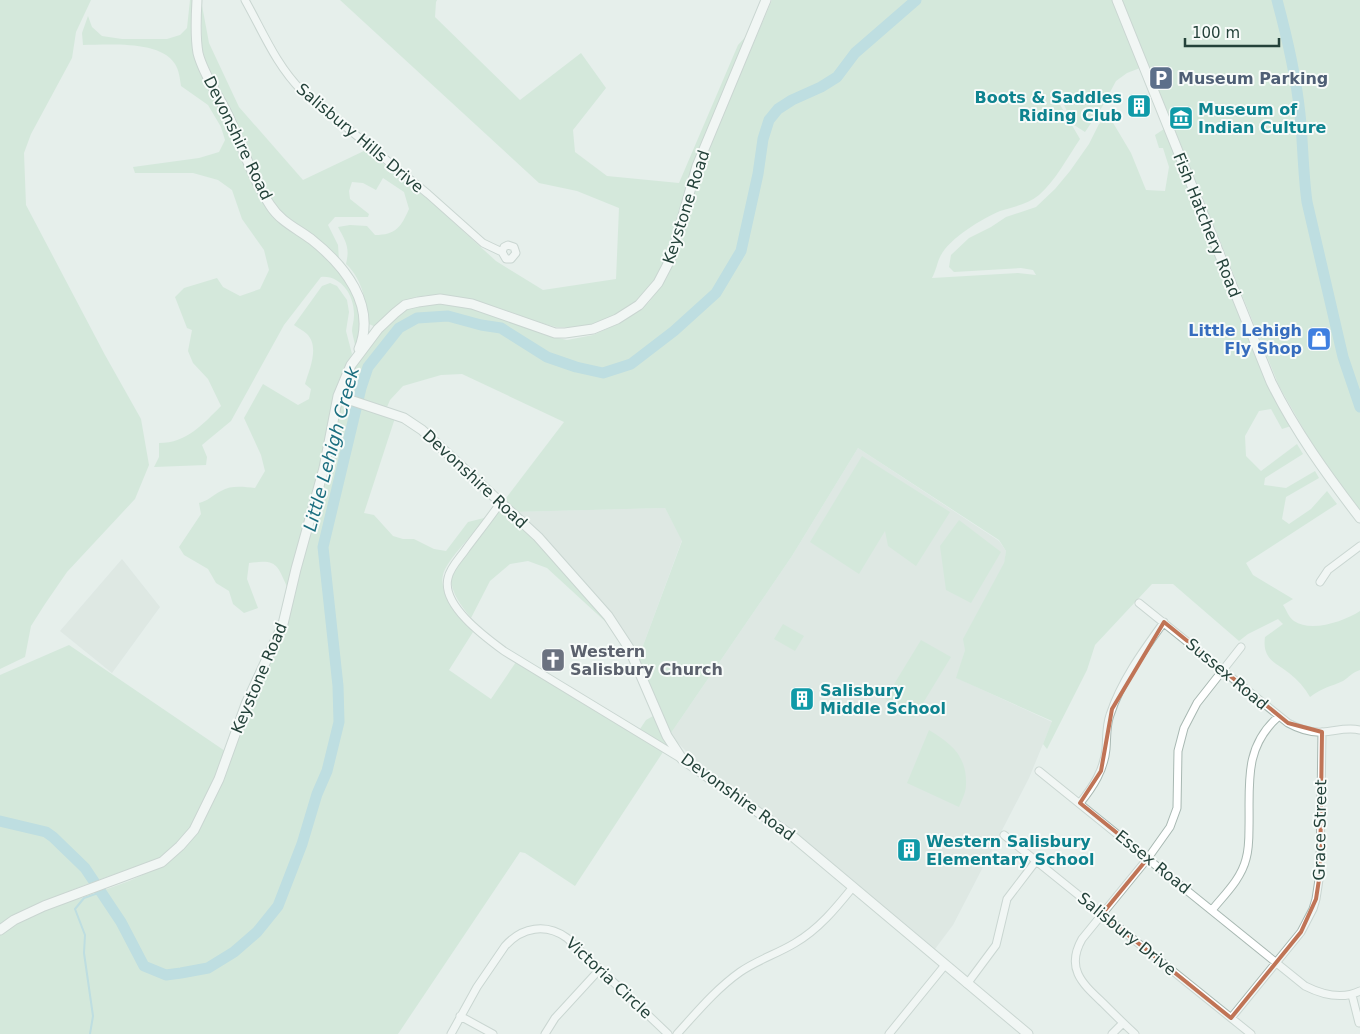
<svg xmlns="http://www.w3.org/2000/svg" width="1360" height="1034" viewBox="0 0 1360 1034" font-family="'DejaVu Sans',sans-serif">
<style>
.built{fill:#d4dfda}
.green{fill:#bfe0c8}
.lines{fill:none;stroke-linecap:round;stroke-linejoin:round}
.stream{stroke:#8ec9d4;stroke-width:2}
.river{stroke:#8ec9d4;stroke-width:11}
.minor-casing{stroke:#a8b8b2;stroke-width:9}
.tertiary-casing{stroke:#a8b8b2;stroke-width:11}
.minor{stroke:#fff;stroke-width:7}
.tertiary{stroke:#fff;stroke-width:9}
.marked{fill:none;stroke:#c07456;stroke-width:4;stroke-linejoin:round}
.labels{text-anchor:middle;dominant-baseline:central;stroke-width:4;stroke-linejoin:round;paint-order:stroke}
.service-label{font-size:16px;font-weight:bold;fill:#4e5e75;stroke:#f7fbf9;text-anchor:start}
.culture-label{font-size:16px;font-weight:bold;fill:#0d838f;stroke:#f7fbf9;text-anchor:start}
.street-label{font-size:16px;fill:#24423a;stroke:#f7fbf9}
.shop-label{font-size:16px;font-weight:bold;fill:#366cbe;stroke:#f7fbf9;text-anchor:end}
.worship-label{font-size:16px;font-weight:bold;fill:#5b616d;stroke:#f7fbf9;text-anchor:start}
.water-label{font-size:18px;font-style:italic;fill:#1c6f80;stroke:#f7fbf9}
</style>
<rect width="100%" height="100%" fill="#e6efeb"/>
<path class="built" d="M858 448 999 541 1006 551 1004 565 965 650 957 678 1052 722 1029 778 953 925 935 949 784 823 707 772 677 742 671 733 792 556Z
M665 508 682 540 638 659 627 636 605 607 514 512Z
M122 559 160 607 112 673 60 631Z"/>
<path class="green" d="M0 0H91L76 32 72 58 31 134 24 153 26 205 105 355 141 419 149 465 135 499 67 572 45 604 31 626 25 657 0 669Z
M190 0H195L193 36 277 220 294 234 307 240 347 280 355 296 361 328 356 350C355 344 353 337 352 331 352 326 354 321 354 316 355 296 341 275 321 277L284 325 231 421 202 445 207 457 206 465 154 467 159 457V443C187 443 203 424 221 406L208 379 193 363 188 351 192 330 187 328 175 297 184 288 217 278 223 287 240 296 260 289 269 270 264 250 242 219 232 190 218 180 193 173H135L133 167 199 158 219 152 225 140 221 127 208 105 181 86C180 79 179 70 175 64 160 40 108 45 83 45L82 33 88 16 92 27 102 36 122 39H167L180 35 187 28Z
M201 0 209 43 239 107 303 180 366 150 429 200 496 261 543 290 616 279 619 208 577 191 539 183 340 0H437L436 2 435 17 520 100 581 53 606 88 573 130 575 152 607 176 679 183 738 45 748 34 666 262C659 272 653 285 644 295 622 319 588 329 556 327 511 316 464 287 416 297 400 301 388 316 376 327L369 324C366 302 363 280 346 264 350 247 346 242 338 227L350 225 367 226 375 235C396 235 401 227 409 209L404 192 383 178 376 190 363 183 352 182 349 191 350 199 369 214 368 217H335L328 225 338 245 339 260 310 233 293 223 280 210 269 195 206 62 202 48Z
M772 0H1115L1140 68 1127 73 1116 81 1102 107 1085 132 1074 125 1062 101 1059 103 1080 139C1067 158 1056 180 1039 195 1028 204 1013 207 1000 211 983 218 948 239 940 257 937 263 936 271 932 278L1018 273 1036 275 1033 270 1021 268 954 272 949 267 951 255 969 238 991 227 1006 217 1036 207 1055 189 1070 171 1089 144 1099 124 1109 116 1131 153 1146 190 1165 191 1169 167 1163 148H1159L1155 135 1164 129 1275 400 1291 426 1282 429 1271 409 1259 411 1245 436 1246 456 1261 471 1297 444 1303 454 1265 478 1264 485 1286 488 1315 471 1319 478 1286 497 1282 519 1289 524 1311 509 1327 491 1337 504 1246 563 1253 575 1293 599 1283 605C1286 609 1289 618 1294 621 1311 633 1345 621 1360 611V670C1353 672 1349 677 1343 681 1330 687 1323 687 1310 697 1305 688 1298 680 1289 673 1275 662 1262 659 1265 637L1283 624 1278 619 1248 634 1239 641 1173 584H1152L1095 645 1087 670 1047 749 1043 744 1052 721 956 678 965 650 963 639 1004 563 1006 551 999 540 858 448 792 556 671 733 638 659 682 541 665 508 514 512 503 502 564 422 462 374 441 375 403 386 390 400 387 407 344 393 357 362 376 337 407 308 432 303 467 307 493 315 545 335 567 340 593 335 622 322 649 302 666 279 678 251 702 164Z
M1122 0H1360V511L1320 458 1279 386Z
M330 283 337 286 347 300 349 312 346 331 352 354 339 380 333 398 321 467 288 589C277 565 278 559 249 563L247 579 258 608 244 613 233 604 229 591 216 583 208 569 184 555 179 547 201 514 199 503C208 501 213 495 221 491 231 485 244 487 255 488L265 471 261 455 244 418 263 384 298 405 309 399 311 389 305 384C309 370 320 347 307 334 304 331 298 328 294 325L322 286Z
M343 402 383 416 395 418 364 513 374 515 393 536 403 539H414L434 549 446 551 468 522 488 517C477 530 446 560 443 575 441 582 444 592 447 598 453 611 465 621 473 632L449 670 491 699 516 662 604 713 663 752 575 886 525 853 520 852 398 1034H0V934L15 924 43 911 65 902 85 897 129 881 165 865 187 845 251 700 284 632 339 406Z
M862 456 950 512 916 566 888 546 885 531 859 574 810 542Z
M499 509 505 510 535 538 608 621 622 643 608 624 547 568 528 561 510 564 490 581 471 618C461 605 450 592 451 575Z
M959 520 1001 552 971 603 946 590 940 546Z
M783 624 804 636 795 651 774 639Z
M921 640 951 657 914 718 885 699Z
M69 645 225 751C212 792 193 838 155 862 148 867 138 867 130 869 120 872 110 876 101 879 66 891 32 907 0 925V675Z
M655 715 666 743 665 746 640 729 646 720Z
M929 730C952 744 967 756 966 785 966 792 962 800 959 807L907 783Z"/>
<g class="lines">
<path class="stream" d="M90 1034 93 1016 84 953 85 935 75 909 84 898 101 892"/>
<path class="river" d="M1277 0C1287 37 1296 76 1300 114 1303 143 1303 173 1307 202L1343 357 1360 407
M0 821 46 832 53 837 85 868 121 922 144 966 166 975 181 973 208 968 234 952 257 932 278 906 302 844 317 794 327 771 339 722 338 686 323 547 361 388 368 367 399 328 417 318 448 316 481 325 501 328 547 357 576 367 603 373 631 364 674 331 716 293 741 251 758 174 763 139 769 120 778 109 792 100 821 87 837 77 855 53 916 0"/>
<defs>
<path id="minor" d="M245 0C263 32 276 65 302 91L428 194 483 243 502 252 506 259H511L516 253 514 247 508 245 504 247 502 252
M501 502C490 518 478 533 466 549 460 558 450 567 448 578 441 605 485 637 504 651L680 758
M1320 582 1328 570 1360 546
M1139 603 1288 723C1299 729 1311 733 1323 732 1336 731 1347 727 1360 730
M1039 771 1305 986C1323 995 1342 1000 1360 991
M1080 803C1093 787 1104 770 1106 749 1107 737 1106 726 1110 715 1121 681 1143 651 1164 622
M1004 835 1251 1034
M1212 910C1225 894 1241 879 1246 859 1249 849 1249 838 1249 828 1250 785 1243 748 1278 717
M967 984 996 945 1007 899 1036 861
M1352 995 1359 1023
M460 1016 493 1034
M1231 1018 1301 932 1313 909 1316 899 1320 873 1322 732
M451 1034 477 987 505 946C522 927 546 923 567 938L668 1034
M545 1034 555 1018 600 969
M677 1034C697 1012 716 989 740 972 757 960 777 954 795 943 819 929 836 908 853 887
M889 1034 945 965
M1112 1034 1123 1023
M1135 1034C1124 1024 1114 1014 1103 1003 1083 984 1065 969 1082 939L1148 858 1170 827 1177 808 1178 751 1184 728 1197 703 1241 647"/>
<path id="tertiary" d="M197 0C196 17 195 36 198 53 203 74 219 96 228 115 242 145 252 178 270 205 280 221 296 228 311 239 344 265 377 305 359 349
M1117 0 1271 382C1295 431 1327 475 1360 518
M338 396 404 418 422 430 538 537 608 616 629 648 667 736 682 759 791 835 1028 1034
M0 930 14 920 44 906 162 862 180 846 194 830 219 779 246 704 283 624 296 569 324 468 338 396 351 365 378 329 395 313 405 305 418 302 440 299 472 304 555 333H565L593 329 617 319 639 305 658 283 671 258 697 166 766 0"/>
</defs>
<use href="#minor" class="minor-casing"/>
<use href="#tertiary" class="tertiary-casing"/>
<use href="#minor" class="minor"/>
<use href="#tertiary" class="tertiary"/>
</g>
<path d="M0 0H1360V1034H0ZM1164 622 1288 723 1322 732 1320 873 1316 899 1301 932 1231 1018 1102 914 1148 858 1080 803 1101 771 1112 709Z" fill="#e6efeb" fill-opacity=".55" fill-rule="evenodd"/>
<path class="marked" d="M1164 622 1288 723 1322 732 1320 873 1316 899 1301 932 1231 1018 1102 914 1148 858 1080 803 1101 771 1112 709Z"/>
<defs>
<symbol id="parking-square" viewBox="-11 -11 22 22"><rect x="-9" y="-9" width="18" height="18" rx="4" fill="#5c6f8a" stroke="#f7fbf9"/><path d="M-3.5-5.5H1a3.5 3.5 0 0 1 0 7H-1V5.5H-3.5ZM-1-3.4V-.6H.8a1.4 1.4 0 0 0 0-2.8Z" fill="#fff"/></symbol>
<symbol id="building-square" viewBox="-11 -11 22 22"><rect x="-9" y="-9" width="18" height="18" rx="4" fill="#0f9aa8" stroke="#f7fbf9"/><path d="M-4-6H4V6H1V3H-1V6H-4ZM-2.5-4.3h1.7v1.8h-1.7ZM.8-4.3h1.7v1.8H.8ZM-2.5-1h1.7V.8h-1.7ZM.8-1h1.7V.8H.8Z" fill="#fff"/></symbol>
<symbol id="museum-square" viewBox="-11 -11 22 22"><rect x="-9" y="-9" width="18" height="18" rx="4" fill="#0f9aa8" stroke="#f7fbf9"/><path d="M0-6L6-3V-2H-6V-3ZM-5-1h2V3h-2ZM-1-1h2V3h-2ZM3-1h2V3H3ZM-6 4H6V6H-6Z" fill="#fff"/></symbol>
<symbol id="shop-square" viewBox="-11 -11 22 22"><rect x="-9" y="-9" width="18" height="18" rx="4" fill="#3f7fe0" stroke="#f7fbf9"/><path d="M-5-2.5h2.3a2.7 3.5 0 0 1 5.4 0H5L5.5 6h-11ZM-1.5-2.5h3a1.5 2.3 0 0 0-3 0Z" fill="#fff"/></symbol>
<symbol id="church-square" viewBox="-11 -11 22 22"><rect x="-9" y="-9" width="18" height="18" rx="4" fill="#6b7280" stroke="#f7fbf9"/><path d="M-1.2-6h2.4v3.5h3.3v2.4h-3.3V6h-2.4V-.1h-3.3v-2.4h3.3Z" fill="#fff"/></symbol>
</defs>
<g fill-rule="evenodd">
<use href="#parking-square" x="1147" y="64" width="28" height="28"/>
<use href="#building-square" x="1125" y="92" width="28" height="28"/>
<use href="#museum-square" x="1167" y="104" width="28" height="28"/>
<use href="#shop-square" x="1305" y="325" width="28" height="28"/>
<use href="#church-square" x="539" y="646" width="28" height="28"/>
<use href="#building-square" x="788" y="685" width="28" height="28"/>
<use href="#building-square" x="895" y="836" width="28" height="28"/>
</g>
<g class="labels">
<g class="service-label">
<text x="1178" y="78">Museum Parking</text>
</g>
<g class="culture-label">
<text x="1122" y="97" text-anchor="end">Boots &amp; Saddles<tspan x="1122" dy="18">Riding Club</tspan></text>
<text x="1198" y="109">Museum of<tspan x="1198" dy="18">Indian Culture</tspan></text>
<text x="820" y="690">Salisbury<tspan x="820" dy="18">Middle School</tspan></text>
<text x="926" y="841">Western Salisbury<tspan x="926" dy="18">Elementary School</tspan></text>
</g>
<g class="street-label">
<text transform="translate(238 138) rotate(64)">Devonshire Road</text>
<text transform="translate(360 138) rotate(40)">Salisbury Hills Drive</text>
<text transform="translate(686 207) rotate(-72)">Keystone Road</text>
<text transform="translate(1207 225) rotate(68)">Fish Hatchery Road</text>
<text transform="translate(475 479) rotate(43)">Devonshire Road</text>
<text transform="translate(1227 674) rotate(40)">Sussex Road</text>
<text transform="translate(259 678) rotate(-67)">Keystone Road</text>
<text transform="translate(738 797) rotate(36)">Devonshire Road</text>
<text transform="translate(1320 830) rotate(-89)">Grace Street</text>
<text transform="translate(1153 862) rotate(39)">Essex Road</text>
<text transform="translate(1127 934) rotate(39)">Salisbury Drive</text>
<text transform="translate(609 978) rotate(43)">Victoria Circle</text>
</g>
<g class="shop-label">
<text x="1302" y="330">Little Lehigh<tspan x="1302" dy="18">Fly Shop</tspan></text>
</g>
<g class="worship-label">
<text x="570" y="651">Western<tspan x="570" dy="18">Salisbury Church</tspan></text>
</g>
<g class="water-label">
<text transform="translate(331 449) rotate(-75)">Little Lehigh Creek</text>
</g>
</g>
<path d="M1185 38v8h94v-8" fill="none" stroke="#24423a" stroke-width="2.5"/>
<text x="1192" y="38" font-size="15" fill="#24423a" stroke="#f7fbf9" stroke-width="4" paint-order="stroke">100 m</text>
</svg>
